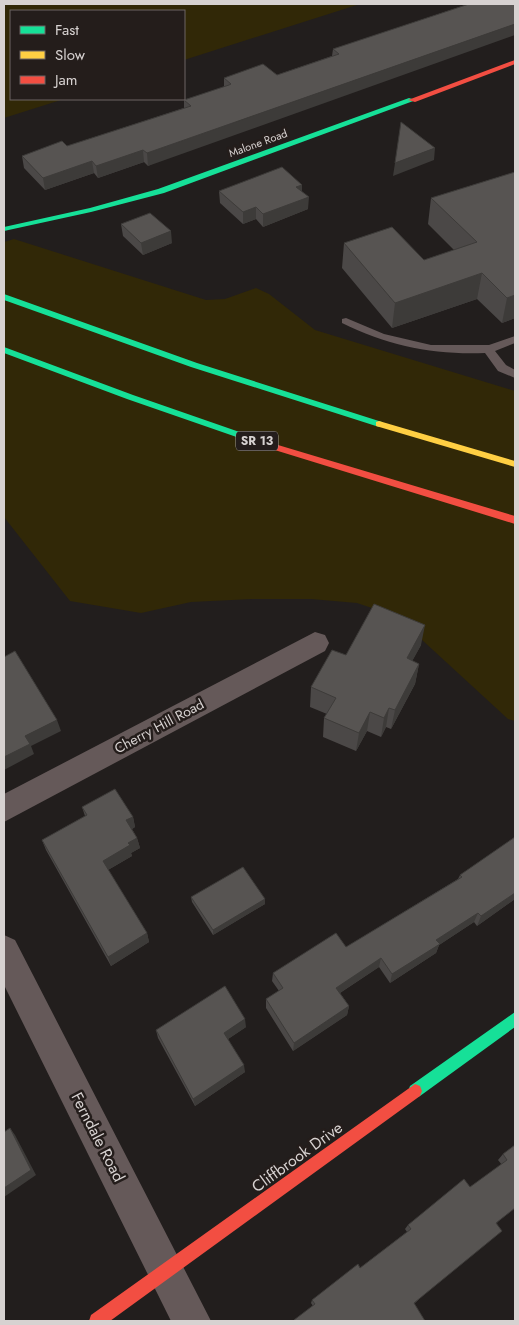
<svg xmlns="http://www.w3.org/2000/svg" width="519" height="1325" viewBox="0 0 519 1325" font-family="Jost,sans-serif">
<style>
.green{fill:#312807}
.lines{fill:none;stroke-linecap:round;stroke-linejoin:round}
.lane{fill:#655959;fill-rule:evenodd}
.street{fill:#655959;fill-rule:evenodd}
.fast{fill:#16e098;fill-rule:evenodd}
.slow{fill:#ffcf43;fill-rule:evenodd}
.jam{fill:#f24e42;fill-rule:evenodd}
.wall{fill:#4b4847}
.shaded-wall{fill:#3d3b39}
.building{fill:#575452;stroke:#3d3b39}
.labels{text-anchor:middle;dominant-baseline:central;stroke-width:5;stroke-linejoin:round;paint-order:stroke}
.far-street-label{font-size:11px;fill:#d7d2d1;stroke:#241d1b}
.shield{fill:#241d1b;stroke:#a19c9a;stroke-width:1}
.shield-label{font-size:12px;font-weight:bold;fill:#d7d2d1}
.street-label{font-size:14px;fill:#d7d2d1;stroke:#241d1b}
.near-street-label{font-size:16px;fill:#d7d2d1;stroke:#241d1b}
</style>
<rect width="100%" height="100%" fill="#221e1d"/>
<path class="green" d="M4 4H360L184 60V11H11V99H64L4 118Z
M14 239 206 300 225 299 256 288 269 294 315 330 515 391V721L508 719 396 616 357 603 311 599H252L191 602 141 613 70 601 4 517V242Z"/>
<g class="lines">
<path class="lane" d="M346 318 384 334 431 345H489L515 336V343L495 351 506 365 515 370V378L498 371 485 353C434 355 388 346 342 323V319Z"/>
<path class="street" d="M315 632 325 635 329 643 325 651 4 822V794Z
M4 935 15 940 211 1321H171L4 985Z"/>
<path class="fast" d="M409 98 416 100 164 193 91 212 4 231V227L90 208 158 189Z
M4 294 197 363 382 422 384 424 379 427 376 426 191 367 4 300Z
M4 347 133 395 271 443 273 445 271 447H265L127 399 4 353Z
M515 1012V1027L420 1096 415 1098 410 1096 408 1091 410 1086Z"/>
<path class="slow" d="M379 421 515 461V467L376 426V422Z"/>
<path class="jam" d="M515 60V64L415 102 408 100Z
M268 442 515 516V524L265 447 263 445 265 443Z
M415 1084 420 1086 422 1091 420 1096 110 1321H89L91 1315Z"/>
</g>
<path class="wall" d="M469 4 148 166 144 162 98 178 94 173 45 190 24 168 22 156 67 146 184 108V100L224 87V78L277 75 332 56 333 49Z
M515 172V318L502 323 477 299 392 328 342 268 344 243 424 260 454 250 428 224 431 198Z
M302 185V192L308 209 263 227 256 219 243 224 220 203 219 191Z
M121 224 172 243 143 255 123 236Z
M421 645 412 661 419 664 415 684 391 729 386 727 381 737 367 731 356 751 323 737 324 718 327 714 310 707 311 687 346 655Z
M82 807 133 817 135 827 132 829 137 838 140 848 131 853 132 856 108 870 147 933 149 942 111 966 46 850 42 840 85 816Z
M515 837V899L477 926 474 922 439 945 436 953 390 983 379 967 340 993 349 1006 347 1015 293 1051 266 1008V999L279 991 272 981 273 973 346 947 458 879 460 875Z
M191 897 265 899V904L213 935 192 902Z
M246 1027 228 1039 245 1072 195 1106 158 1038 156 1030Z
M515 1145 497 1224 414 1304 425 1321H294L313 1306 311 1303 312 1300 360 1268 407 1232 405 1229 408 1225 470 1187 502 1165 498 1160 503 1154Z"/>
<path class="shaded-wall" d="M515 24V35L148 166 147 153Z
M435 148 434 160 393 176 395 163Z
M143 150 144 162 98 178 96 166Z
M92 161 94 173 45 190 43 178Z
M302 185V197L296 187Z
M309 197 308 209 263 227V214Z
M256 207V219L243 224V212Z
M171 231 172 243 143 255 141 243Z
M482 273 477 299 392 328 395 303Z
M515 295V318L502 323 507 298Z
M425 625 421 645 403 678 407 658Z
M419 664 415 684 391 729 395 710Z
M389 708 386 727 381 737 384 718Z
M370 712 367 731 356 751 359 733Z
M57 720 61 731 31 746 34 754 4 770V757L25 736Z
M133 817 135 827 129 831 126 820Z
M137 838 140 848 131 853 132 856 106 871 103 861 128 843Z
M515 893V899L477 926 481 916Z
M265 899V904L213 935V930Z
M478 913 474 922 439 945 436 953 390 983 392 974 436 940Z
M147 933 149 942 111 966 108 957Z
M381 958 379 967 335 996 336 988Z
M349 1006 347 1015 293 1051 294 1043Z
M245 1019 246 1027 225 1041 224 1033Z
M244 1065 245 1072 195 1106 193 1099Z
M10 1128 15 1135 36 1175 4 1197V1188Z"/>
<path class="building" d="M469 4H515V24L147 153 143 150 96 166 92 161 43 178 22 156 62 141 67 146 191 106 184 100 229 85 231 84 224 78 263 64 277 75 339 54 333 49Z
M401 122 435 148 395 163Z
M282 167 302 185 296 187 309 197 263 214 256 207 243 212 219 191Z
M515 172V295L507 298 482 273 395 303 344 243 392 227 424 260 477 242 431 198Z
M150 213 171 231 141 243 121 224Z
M374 604 425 625 407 658 419 664 395 710 389 708 384 718 370 712 359 733 324 718 336 698 311 687 332 650 346 655Z
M15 651 57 720 25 736 30 744 4 757V657Z
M115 789 133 817 126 820 137 838 128 843 130 845 103 861 147 933 108 957 42 840 87 815 82 807Z
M515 837V893L481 916 478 913 436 940 440 944 392 974 381 958 336 988 349 1006 294 1043 266 999 283 988 273 973 336 933 346 947 462 877 460 875Z
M243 867 265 899 213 930 191 897Z
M225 986 245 1019 224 1033 244 1065 193 1099 156 1030Z
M10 1128 31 1170 4 1188V1132Z
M515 1145V1208L496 1223 502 1231 414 1303 425 1321H295L294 1320 315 1304 312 1300 358 1264 360 1268 411 1229 408 1225 464 1179 470 1187 507 1160 503 1154Z"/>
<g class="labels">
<g class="far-street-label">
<text transform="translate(258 143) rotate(-20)">Malone Road</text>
</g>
<rect class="shield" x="236" y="431.5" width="42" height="19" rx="4"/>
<g class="shield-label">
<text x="257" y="441">SR 13</text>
</g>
<g class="street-label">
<text transform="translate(159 726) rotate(-28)">Cherry Hill Road</text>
</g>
<g class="near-street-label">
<text transform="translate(98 1137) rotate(63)">Ferndale Road</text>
<text transform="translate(297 1157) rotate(-36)">Cliffbrook Drive</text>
</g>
</g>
<rect width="519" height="1325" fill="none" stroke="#d7d2d1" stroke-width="10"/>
<rect x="10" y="10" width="175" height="90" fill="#241d1b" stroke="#6c6564"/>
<rect x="20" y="26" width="25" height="8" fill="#16e098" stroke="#6c6564"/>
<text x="55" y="35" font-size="15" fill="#d7d2d1">Fast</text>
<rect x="20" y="51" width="25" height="8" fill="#ffcf43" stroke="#6c6564"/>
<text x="55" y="60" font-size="15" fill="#d7d2d1">Slow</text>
<rect x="20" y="76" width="25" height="8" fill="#f24e42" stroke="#6c6564"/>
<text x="55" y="85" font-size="15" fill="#d7d2d1">Jam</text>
</svg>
